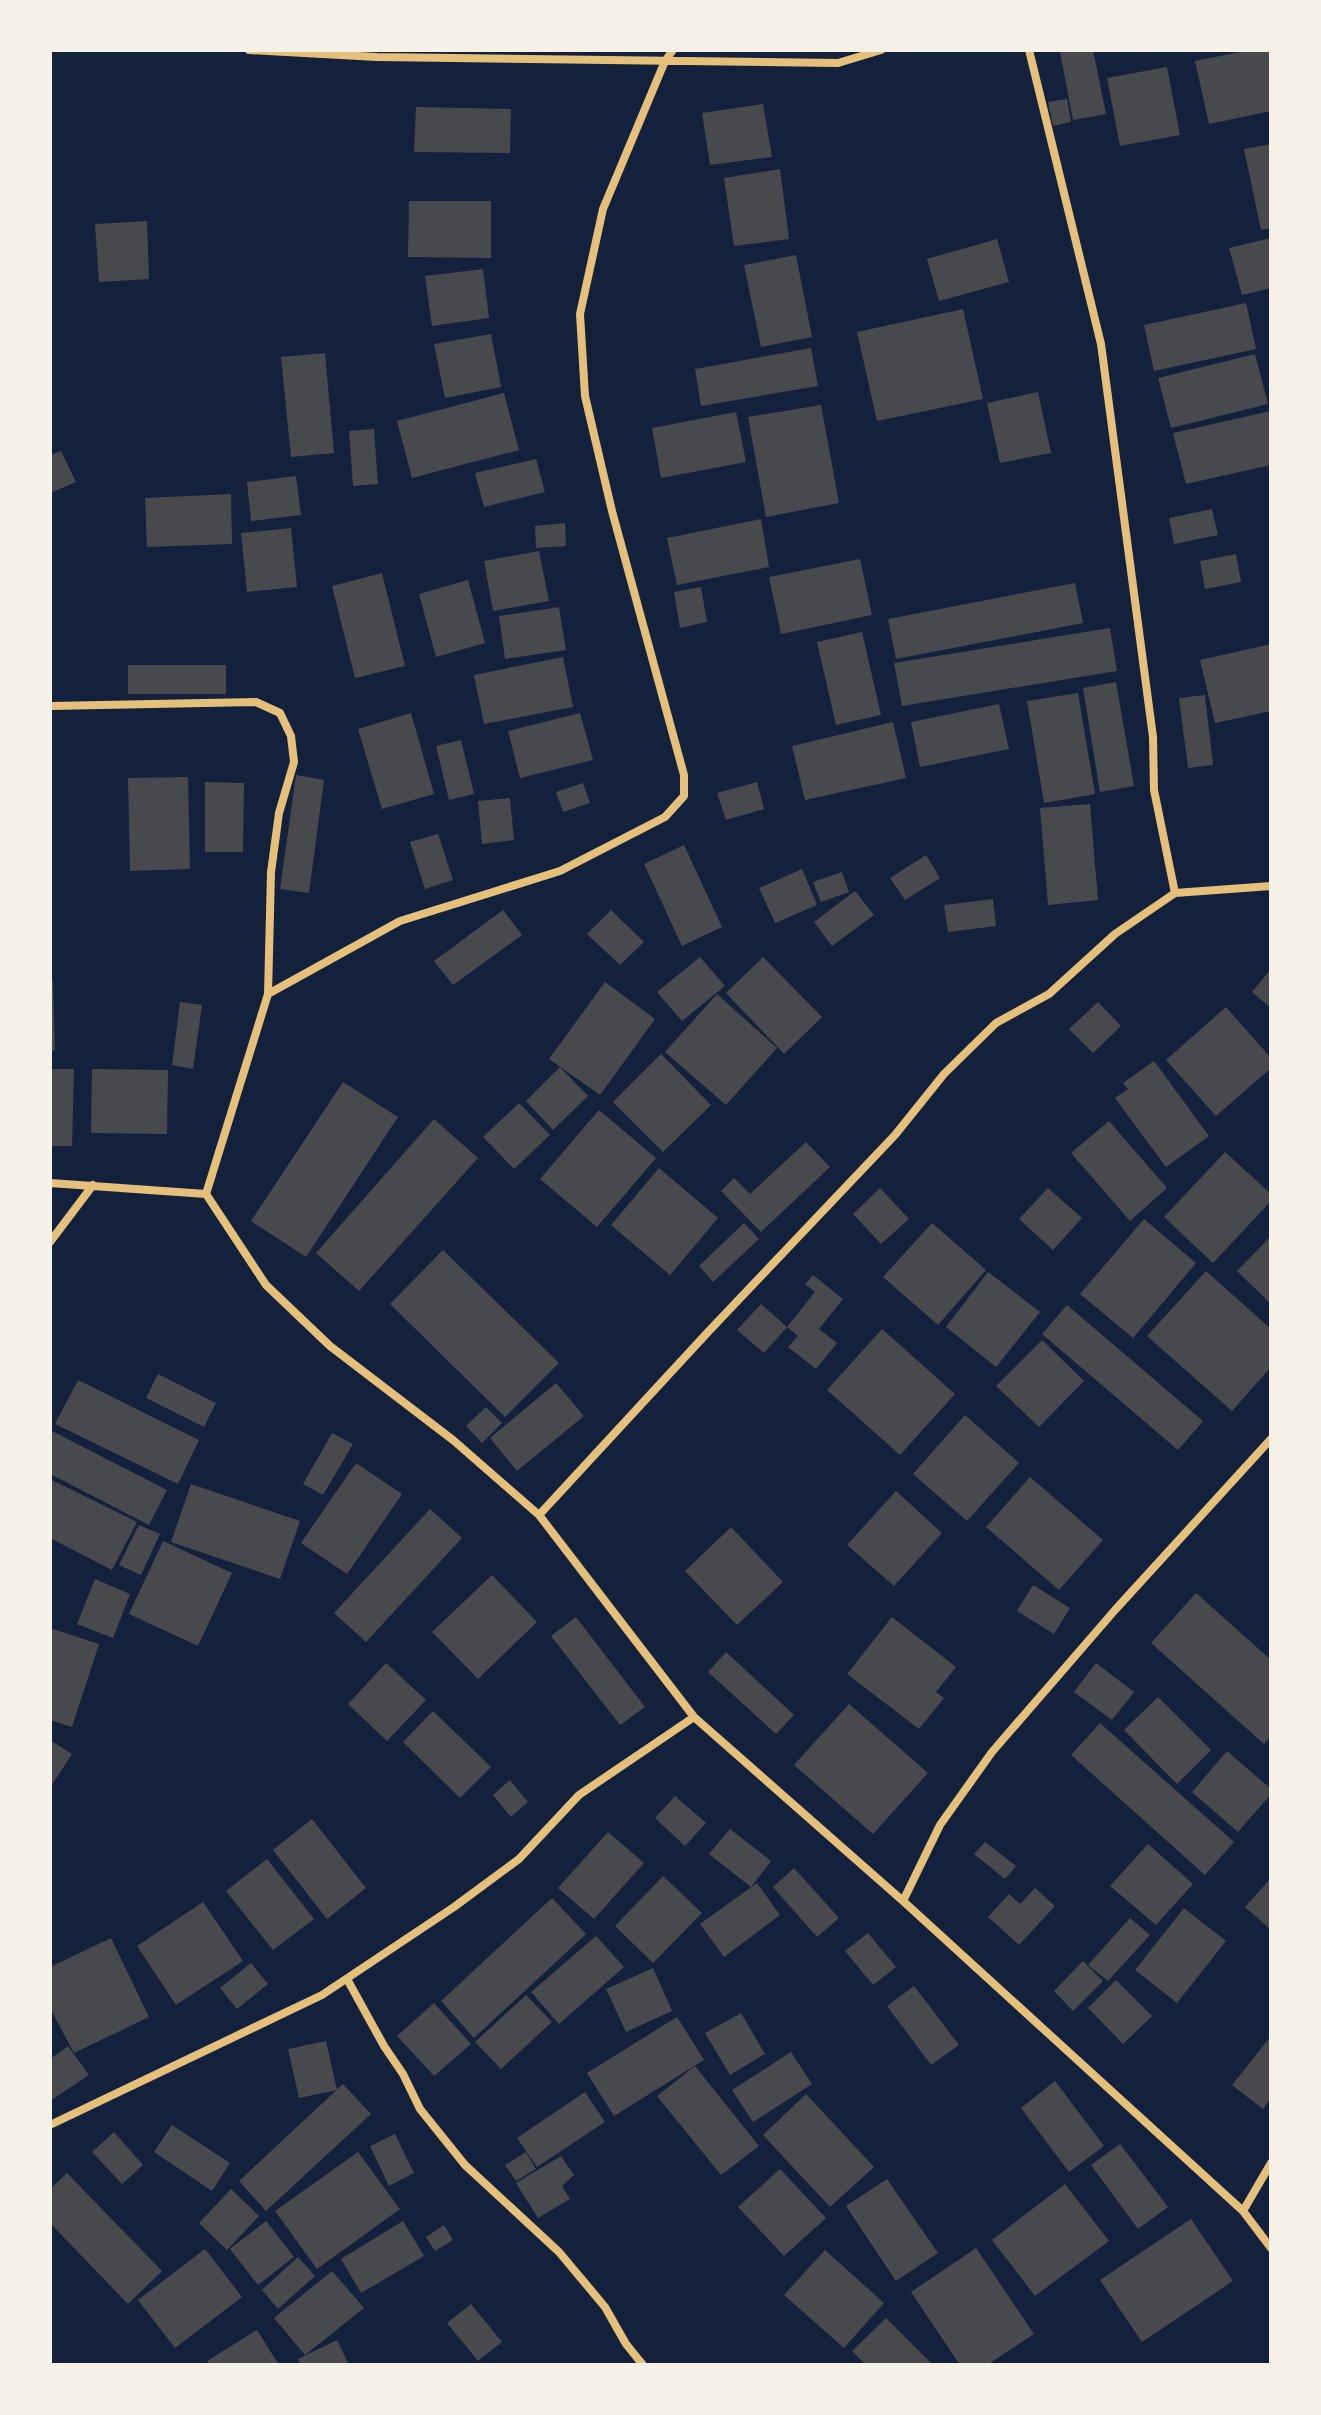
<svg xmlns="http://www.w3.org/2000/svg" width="1321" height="2415" viewBox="0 0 1321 2415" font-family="Commissioner,sans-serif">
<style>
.building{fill:#48494c}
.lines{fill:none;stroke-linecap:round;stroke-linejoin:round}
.minor{stroke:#e5c07b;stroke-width:8}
</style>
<rect width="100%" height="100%" fill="#14213d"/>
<path class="building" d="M1070 50H1093L1106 114 1073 120 1060 52Z
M1250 50H1271V111L1209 124 1195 61Z
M1167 67 1180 135 1120 146 1107 78Z
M1067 99 1071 122 1053 126 1048 102Z
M763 104 772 157 710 165 702 113Z
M416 107 511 109 510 153 414 152Z
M1271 144V228L1261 230 1244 149Z
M780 169 789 239 734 246 724 178Z
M409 201H491V258L408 257Z
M147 221 149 279 99 282 95 224Z
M1271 238V288L1242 295 1229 248Z
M997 239 1009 282 939 301 927 259Z
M796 255 812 337 761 347 744 265Z
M483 269 489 318 432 326 425 276Z
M1246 303 1256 349 1154 371 1144 325Z
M963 309 983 399 877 421 857 332Z
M491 334 501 387 445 398 434 344Z
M811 348 818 386 701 406 695 369Z
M325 353 334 453 291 457 281 357Z
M1255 354 1268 404 1171 428 1158 378Z
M1038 392 1051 453 1000 463 987 403Z
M504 393 519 450 412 478 397 421Z
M821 405 839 503 766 517 748 417Z
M1271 411V465L1186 484 1173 433Z
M736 412 746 462 661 478 652 428Z
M374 429 378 484 353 486 349 431Z
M61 451 76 482 50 493V455Z
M536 459 545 492 484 507 475 473Z
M296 476 301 515 251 521 247 482Z
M231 494 232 544 147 547 145 498Z
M1212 509 1218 535 1174 544 1169 518Z
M761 519 769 567 677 585 667 538Z
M565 523 566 546 536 548 535 526Z
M291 528 297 587 247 592 241 533Z
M539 551 549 601 493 611 484 561Z
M1236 554 1241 582 1205 589 1200 561Z
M860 559 872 615 781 634 769 577Z
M382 573 405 666 355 678 332 586Z
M468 580 485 643 436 657 419 594Z
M1075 583 1083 623 896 659 888 619Z
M701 587 707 622 680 628 674 592Z
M559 607 566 650 505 659 499 616Z
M1110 628 1117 671 902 706 894 663Z
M862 632 881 715 836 725 817 642Z
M1271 644V711L1215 723 1200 660Z
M563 657 573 707 484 724 474 675Z
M128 665H226V694H128Z
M1116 682 1134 786 1100 792 1083 688Z
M1078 693 1095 794 1044 803 1027 701Z
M1205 695 1213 765 1188 768 1179 698Z
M999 704 1009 749 920 767 911 722Z
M411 713 434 794 382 809 358 729Z
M580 713 593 760 520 778 508 731Z
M893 722 906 778 805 800 792 746Z
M461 740 474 794 449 800 436 746Z
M296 775 324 780 309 893 280 889Z
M188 777 190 869 130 871 128 778Z
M205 782 244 783 243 852H205Z
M757 782 764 809 726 820 717 793Z
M583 783 590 803 563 812 556 792Z
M510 798 514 840 482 844 478 801Z
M1090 804 1098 900 1048 905 1040 808Z
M438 834 453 880 425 889 410 842Z
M684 845 722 927 682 946 644 864Z
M926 855 940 878 905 900 890 878Z
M802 869 817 905 775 923 759 888Z
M842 872 849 892 821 902 813 882Z
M855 891 874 915 832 946 814 922Z
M993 899 996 926 948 932 944 905Z
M503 910 522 935 453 985 434 961Z
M611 910 644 942 620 965 587 934Z
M700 957 725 986 682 1021 657 992Z
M763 957 822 1017 784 1054 726 993Z
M1271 969V1008L1252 992Z
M50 980H53L55 1050 50 1051Z
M605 982 655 1019 600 1095 549 1059Z
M717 994 777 1048 726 1105 665 1052Z
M180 1002 202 1005 193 1069 172 1065Z
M1098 1002 1121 1026 1093 1053 1069 1029Z
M1226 1007 1271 1058V1068L1216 1116 1166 1060Z
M661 1054 711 1105 663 1152 613 1102Z
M1154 1061 1209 1136 1166 1167 1115 1098 1128 1089 1123 1083Z
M560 1067 588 1096 553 1130 526 1101Z
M50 1069H74L72 1146H50Z
M92 1069 168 1070 167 1134 91 1133Z
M343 1082 398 1117 306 1257 251 1221Z
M519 1103 550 1135 514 1169 483 1137Z
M599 1110 656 1158 597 1227 540 1179Z
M434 1119 478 1158 359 1291 316 1253Z
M1109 1121 1167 1188 1130 1221 1071 1153Z
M806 1142 830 1167 761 1232 721 1191 734 1178 750 1194Z
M1225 1152 1271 1194V1201L1213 1263 1164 1217Z
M659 1168 718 1218 670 1275 611 1225Z
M880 1188 909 1219 881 1244 853 1214Z
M1048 1188 1082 1218 1053 1250 1019 1219Z
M1144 1219 1196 1263 1133 1338 1080 1294Z
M744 1223 759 1239 713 1282 699 1266Z
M932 1223 986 1270 938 1325 883 1277Z
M1271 1236V1304L1237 1271Z
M443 1250 559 1363 505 1417 390 1304Z
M1206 1271 1271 1329V1367L1232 1411 1147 1336Z
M988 1272 1040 1312 996 1367 946 1327Z
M813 1275 843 1299 819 1329 837 1343 816 1369 788 1347 798 1336 787 1327 815 1292 805 1284Z
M761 1304 787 1327 764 1353 737 1330Z
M1067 1305 1203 1421 1178 1450 1042 1334Z
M882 1329 955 1394 900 1455 827 1390Z
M1042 1340 1084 1381 1039 1427 996 1386Z
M158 1374 216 1403 204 1427 146 1398Z
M78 1380 199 1440 178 1484 55 1424Z
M556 1383 584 1416 517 1471 490 1438Z
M486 1407 502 1423 482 1443 466 1426Z
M965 1415 1019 1463 967 1521 913 1474Z
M50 1430 167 1490 149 1525 50 1474Z
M332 1433 353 1444 323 1495 303 1484Z
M356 1463 402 1494 347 1574 301 1543Z
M1030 1477 1103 1540 1059 1590 986 1527Z
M52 1480 137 1522 112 1570 50 1538Z
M191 1484 300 1521 280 1579 171 1542Z
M896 1491 942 1533 894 1586 847 1545Z
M430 1509 462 1538 366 1642 334 1613Z
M139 1525 160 1534 141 1575 119 1565Z
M731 1527 783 1582 737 1625 685 1571Z
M163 1541 232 1573 198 1646 129 1614Z
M492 1575 537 1622 478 1679 432 1632Z
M95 1579 130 1594 113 1638 77 1624Z
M1033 1585 1070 1608 1054 1634 1017 1611Z
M1196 1593 1271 1660V1736L1264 1744 1151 1643Z
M576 1617 645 1707 620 1725 551 1636Z
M892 1617 956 1667 936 1692 944 1698 919 1729 847 1674Z
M50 1628 99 1644 72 1727 50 1720Z
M726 1652 794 1715 776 1734 708 1672Z
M386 1663 426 1700 387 1741 348 1704Z
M1096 1663 1134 1692 1112 1720 1074 1692Z
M1158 1697 1211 1750 1177 1784 1124 1730Z
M849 1704 928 1773 873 1834 794 1765Z
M433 1711 491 1767 460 1798 403 1742Z
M1100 1723 1234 1842 1205 1875 1071 1755Z
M50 1740 72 1754 50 1788Z
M1227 1751 1271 1789V1794L1238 1832 1192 1792Z
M510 1780 528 1802 511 1817 493 1795Z
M675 1796 706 1823 685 1846 655 1818Z
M312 1819 366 1888 327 1919 273 1850Z
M730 1829 771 1861 751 1887 709 1854Z
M608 1832 644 1863 594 1919 558 1888Z
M985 1842 1016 1866 1005 1879 974 1854Z
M1148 1844 1193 1884 1156 1925 1110 1886Z
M267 1859 314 1919 273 1950 226 1891Z
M794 1868 839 1918 817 1937 773 1887Z
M663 1876 702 1913 653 1963 615 1926Z
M1271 1878V1930L1245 1907Z
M757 1883 780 1915 724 1957 700 1924Z
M1035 1888 1055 1906 1019 1945 988 1917 1009 1894 1020 1904Z
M552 1898 586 1934 474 2038 441 2001Z
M203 1902 243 1961 176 2005 137 1946Z
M1184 1908 1226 1941 1177 2003 1135 1970Z
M1130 1918 1150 1935 1108 1981 1088 1965Z
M868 1933 896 1967 873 1985 845 1951Z
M596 1936 624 1967 559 2024 531 1992Z
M111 1938 149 2017 74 2053 50 2008V1967Z
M1083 1961 1103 1981 1073 2011 1054 1991Z
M251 1963 268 1984 237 2009 220 1988Z
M653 1968 672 2011 626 2032 606 1989Z
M1116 1980 1152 2016 1123 2044 1088 2008Z
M914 1986 959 2045 931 2065 887 2006Z
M526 1995 552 2022 501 2069 475 2042Z
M434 2003 471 2044 434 2076 397 2036Z
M741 2013 765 2054 730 2075 705 2033Z
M677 2017 704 2060 614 2116 587 2073Z
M1271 2036V2098L1263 2109 1232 2085Z
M326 2041 337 2090 299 2098 288 2049Z
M68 2046 89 2075 50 2101V2059Z
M791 2052 812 2084 753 2122 732 2090Z
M695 2066 759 2146 721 2175 657 2096Z
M1055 2081 1104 2146 1069 2172 1021 2108Z
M343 2084 371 2114 266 2211 239 2181Z
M585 2092 605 2122 537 2167 517 2138Z
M806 2094 874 2167 830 2207 763 2135Z
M172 2125 230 2163 212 2191 154 2152Z
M114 2132 143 2165 122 2184 92 2152Z
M395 2134 414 2173 389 2186 370 2146Z
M1120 2144 1168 2207 1138 2229 1091 2165Z
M358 2152 400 2209 317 2269 275 2211Z
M526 2152 536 2169 516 2181 505 2165Z
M561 2156 574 2175 562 2186 570 2199 538 2218 516 2183Z
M780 2169 826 2218 784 2256 738 2207Z
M67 2173 162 2271 128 2304 50 2223V2189Z
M887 2179 938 2253 896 2281 846 2206Z
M1065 2184 1109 2241 1035 2296 992 2240Z
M231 2189 259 2216 227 2250 199 2223Z
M1191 2219 1233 2281 1142 2342 1100 2280Z
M266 2221 294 2257 258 2285 230 2249Z
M403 2221 424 2256 361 2293 341 2259Z
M444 2225 453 2240 435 2251 426 2237Z
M976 2248 1034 2334 987 2365H960L911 2292Z
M205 2249 242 2297 175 2348 138 2300Z
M825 2250 884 2303 844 2348 784 2295Z
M298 2257 315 2276 278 2309 262 2290Z
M332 2271 364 2308 305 2355 274 2318Z
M471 2304 502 2342 478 2361 447 2323Z
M886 2318 933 2365H866L852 2351Z
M257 2330 279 2365H210L207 2361Z
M337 2340 349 2365H301L298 2359Z"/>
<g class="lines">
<path class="minor" d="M249 50 377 57 838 63 881 50
M50 706 256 702 280 713 291 736 294 762 279 813 271 872 268 994 206 1194
M1175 893 1271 886
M268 994 400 921 560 871 665 817 684 796V775L612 511 585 396 580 314 603 209 665 61 673 50
M50 1183 206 1194
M206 1194 266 1285 330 1346 453 1440 539 1515 694 1717 903 1901 1243 2211 1271 2248
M50 1242 93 1185
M539 1515 708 1332 895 1135 944 1074 996 1023 1049 994 1115 934 1175 893 1154 790 1153 737 1101 344 1029 50
M903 1901 940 1825 992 1752 1115 1610 1271 1439
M347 1979 384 2046 403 2074 420 2109 465 2165 559 2252 605 2307 626 2344 643 2365
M50 2125 322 1995 454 1907 519 1859 579 1795 694 1717
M1243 2211 1271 2163"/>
</g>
<rect width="1321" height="2415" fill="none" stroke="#f6f1e7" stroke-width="104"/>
</svg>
